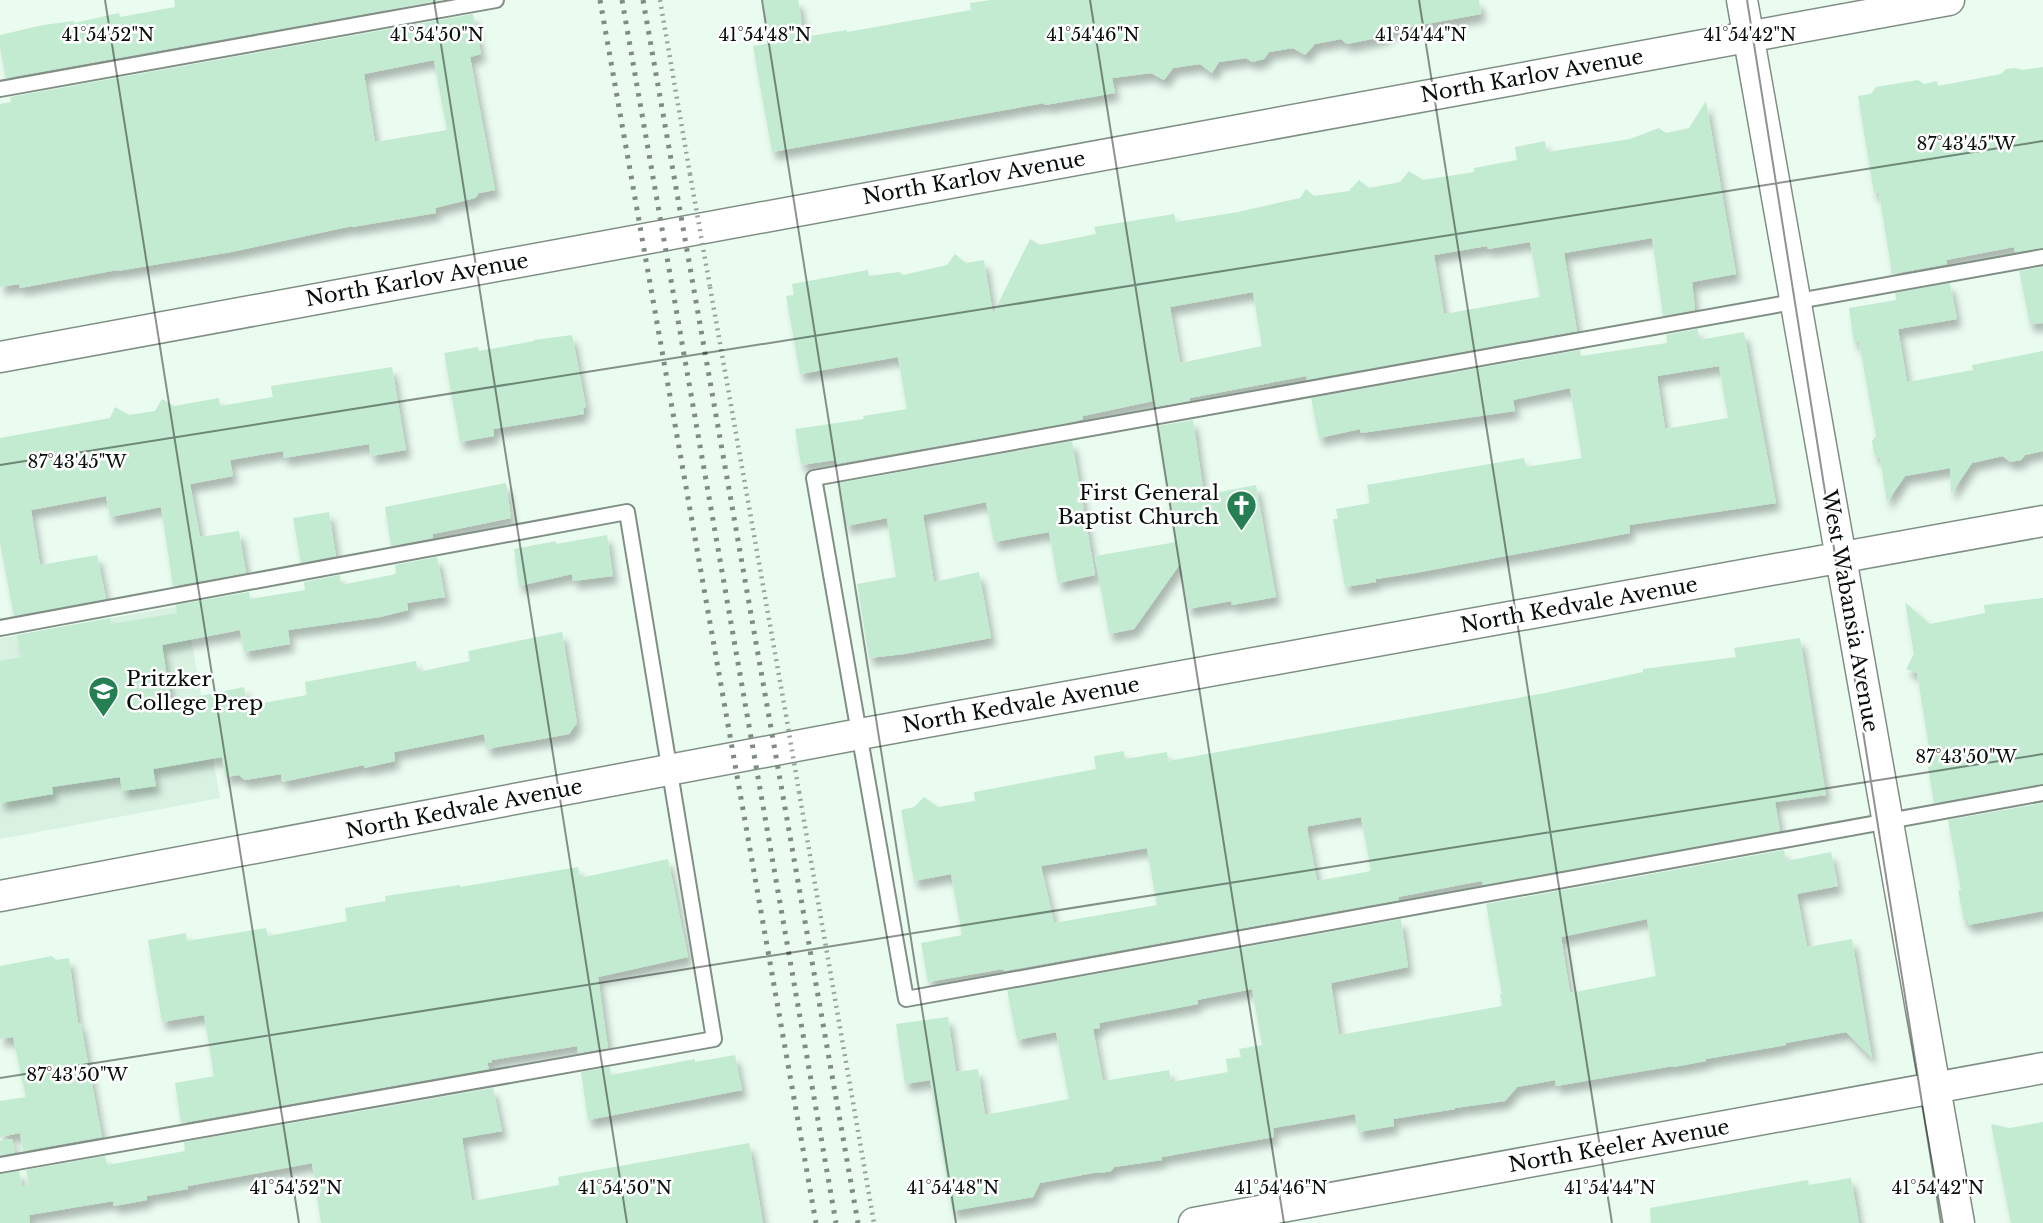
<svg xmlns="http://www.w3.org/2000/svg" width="2043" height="1223" viewBox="0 0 2043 1223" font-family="'Libre Baskerville',serif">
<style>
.built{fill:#d8f1e1}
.building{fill:#c2ebd1;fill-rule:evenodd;filter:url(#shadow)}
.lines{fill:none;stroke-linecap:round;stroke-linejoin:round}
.lane-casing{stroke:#808f85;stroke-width:18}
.street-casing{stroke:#808f85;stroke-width:33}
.path{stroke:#97a49b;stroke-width:4.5;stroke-dasharray:2 5;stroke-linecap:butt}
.lane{stroke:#fff;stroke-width:14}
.street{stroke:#fff;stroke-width:30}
.rail{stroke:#7f8b83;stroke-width:5;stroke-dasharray:3.5 7;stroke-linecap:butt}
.path-bridge{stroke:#97a49b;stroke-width:4.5;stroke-dasharray:2 5;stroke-linecap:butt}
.ticks{fill:none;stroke:#080e0a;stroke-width:2;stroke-opacity:0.45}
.labels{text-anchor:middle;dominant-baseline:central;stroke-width:5;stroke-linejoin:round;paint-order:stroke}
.street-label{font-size:21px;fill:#080e0a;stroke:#fff}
.poi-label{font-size:21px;fill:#080e0a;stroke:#fff;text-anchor:end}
.ticks-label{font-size:18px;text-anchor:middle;fill:#080e0a;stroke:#fff;stroke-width:5;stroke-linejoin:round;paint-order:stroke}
</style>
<defs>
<filter id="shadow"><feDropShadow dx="4.5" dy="8" stdDeviation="3.5" flood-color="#0004"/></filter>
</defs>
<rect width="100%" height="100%" fill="#eafbf0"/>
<path class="built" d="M185 605 220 798 0 839V638Z"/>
<path class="building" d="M174 0H442L6 78 0 48V35L43 25 74 21V23L119 13 120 17 175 7Z
M763 0H798L804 37 847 30V32L971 10 970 3 991 0H1479L1481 14 1388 31 1387 36 1347 44 1341 39 1315 44 1305 55 1293 48 1269 52 1264 59 1252 62 1246 58 1219 62 1212 73 1200 64 1173 68 1164 80 1151 73 1112 78 1115 93 1045 105 1044 103 772 152 753 46 770 43Z
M473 14 481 54 470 57 495 190 479 193 475 198 435 208 436 213 352 227V226L231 252 117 271V270L20 288 19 284 0 287V104L11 102 10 97ZM434 60 447 130 375 142 364 74Z
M2043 67V248L2015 252 2014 247 1946 260 1947 264 1892 274 1879 193H1874L1858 96 1871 94 1876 87 1918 80 1924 84 1937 81 1938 86 2001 74 2006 69 2016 68 2022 70Z
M1706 101 1736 274 1692 282 1695 310 1663 316 1652 238 1564 253 1577 331 1307 380 1306 376 1190 398V401L1154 407 1153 401 1083 416V419L1068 423 835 464V460L801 465 795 429 864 419 863 416 907 409 898 357 800 374 786 296 794 295 792 284 868 270 869 276 899 272 903 275 947 265 955 254 966 263 984 260 993 314 1030 239 1040 245 1096 234 1094 227 1174 214 1176 222 1238 212 1300 198 1306 189 1314 196 1349 191 1359 180 1369 188 1400 182 1409 171 1423 180 1474 172V168L1517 160 1515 147 1545 141 1547 152 1630 139 1659 128 1666 133 1689 128ZM1530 242 1540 297 1444 314 1434 255 1487 246 1488 249ZM1253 292 1262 346 1180 363 1170 307Z
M2043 267V323L2030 324 2019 271Z
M1950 283 1957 319 1898 329 1907 382 1973 370 1972 365 2043 351V451L2025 455 2021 460 2010 462 2003 456 1972 463 1951 494 1950 468 1905 476 1887 502 1880 458 1874 454 1872 441 1876 436 1859 342H1854L1849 308 1896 300 1895 293Z
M1698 329 1699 340 1744 332 1776 503 1629 525 1630 533 1415 573 1376 579V582L1345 587 1333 519H1338L1336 509 1370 503 1367 485 1524 458 1526 467 1582 458 1570 388 1513 400 1515 411 1361 433 1360 429 1319 438 1311 398 1580 350 1581 356 1667 343 1666 335ZM1719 366 1728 418 1665 429 1657 376Z
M572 335 586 407 583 408 584 414 493 429 494 436 460 442 444 353 478 347 479 351 534 341V340Z
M392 367 406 450 371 456 369 444 284 458 283 451 230 460 233 476 190 484 200 537 239 531 246 573 173 586 161 507 110 517 106 496 31 510 40 565 97 555 106 599 14 616 0 543V438L110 418 115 407 129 415 155 411 162 399 174 406 219 398 220 406 273 397 271 386Z
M1193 420 1204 495 1256 485 1276 597 1232 605 1231 601 1188 609 1180 564 1134 629 1109 634 1095 556 1176 542 1158 426Z
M1072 441 1095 575 1058 583 1049 532 994 542 986 502 923 515 934 582 979 572 991 638 904 654 869 658 857 584 896 577 887 518 846 526 839 483Z
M506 483 511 518 433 534V538L391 546 385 507Z
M329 512 336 556 301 563 293 518Z
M607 535 613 576 573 581 572 574 519 586 514 549 556 541V544Z
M437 557 445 597 407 603 408 610 380 617 288 630 290 644 244 652 240 630 162 645 171 702 244 687 247 706 307 695 305 682 416 661 418 672 470 661 468 651 562 632 577 723 569 734 487 749 484 734 394 752 395 761 364 768V765L282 782 281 774 245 780 239 775 225 777 222 757 153 769 156 786 122 791 120 777 52 787 53 794 0 803V661L22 657 17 635 110 618 111 624 177 613 176 605 249 592 250 599 305 590 304 582 340 575 341 585 396 574 395 565Z
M2043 598V784L1934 803 1928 767 1932 766 1917 673 1906 669 1914 654 1905 602 1930 624 1985 613 1984 605Z
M1800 638 1826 795 1775 802 1780 831 1483 885 1482 881 1465 884 1398 897 1399 900 1004 971 1003 969 928 982 921 943 962 935 951 874 914 881 901 810 914 807 924 797 938 807 975 801 974 792 1096 769 1094 756 1124 751 1125 759 1167 752 1168 761 1545 693 1643 672V669L1736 657 1734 648ZM1361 817 1371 871 1317 881 1307 828 1309 826ZM1147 848 1157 905 1054 923 1041 866Z
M2043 803V911L1968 925V921H1964L1958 890H1961L1948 820Z
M1784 850 1786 861 1831 852 1838 886 1797 894 1807 947 1852 939 1872 1058 1846 1032 1786 1043V1045L1706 1059V1061L1673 1067V1066L1556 1086 1555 1080 1517 1087 1505 1101 1455 1108V1109L1393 1119 1394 1126 1358 1132 1355 1114 1273 1128 1274 1137 1162 1157V1160L1114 1167 1111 1171 1100 1173 1098 1172 1040 1183 1033 1197 952 1211 930 1080 905 1084 896 1024 948 1017 956 1072 978 1069 985 1115 1069 1099 1056 1032 1017 1040 1007 990 1401 919 1408 967 1331 983 1339 1035 1502 1006 1500 994H1502L1486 904ZM1647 919 1656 976 1570 993 1561 937ZM1252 989 1262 1045 1239 1049 1241 1057 1226 1059 1228 1072 1171 1082 1169 1070 1103 1081 1093 1029 1100 1028 1099 1023 1198 1004 1197 1000Z
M668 859 688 957 598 977 608 1048 578 1053 577 1046 492 1060V1062L487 1063 489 1069 181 1123 175 1083 214 1076 204 1015 162 1022 148 940 186 933 187 941 266 928 268 936 347 921 345 908 386 901 385 896 460 885V887L578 867 580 878Z
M52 956 56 960 69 958 78 1023 81 1024 85 1047 102 1137 23 1151 20 1133 0 1137V1101L26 1097 13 1037 0 1039V966Z
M735 1055 742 1090 588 1120 581 1072 610 1067 611 1075 695 1059V1062Z
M493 1088 502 1131 462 1138 472 1201 559 1185 558 1177 749 1143 763 1223H321L312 1163 188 1186V1189L147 1196V1200L114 1206 113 1201 29 1215 30 1223H0V1174L19 1171 22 1186 29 1185 26 1170 105 1156 107 1165 185 1151 184 1142Z
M2043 1122V1223H2011L1991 1124 2010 1128Z
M12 1139 15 1153 0 1155V1141Z
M1851 1178 1859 1223H1651L1650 1208 1808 1180 1809 1185Z"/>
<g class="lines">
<defs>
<path id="lane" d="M0 89 496 0
M2043 257 814 478 906 999 2043 793
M0 628 627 512 714 1039 0 1165"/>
<path id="street" d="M1742 0 1959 1223
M0 357 1949 0
M0 896 860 734 2043 521
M1194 1223 2043 1068"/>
</defs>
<use href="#lane" class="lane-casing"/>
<use href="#street" class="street-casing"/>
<path class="path" d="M660 0 690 174
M710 287 786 715
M799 792 874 1223"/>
<use href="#lane" class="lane"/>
<use href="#street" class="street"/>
<path class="rail" d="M600 0 816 1223
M622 0 836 1223
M643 0 858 1223"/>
<path class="path-bridge" d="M690 174 710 287
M786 715 799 792"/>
</g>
<path class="ticks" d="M105 0 299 1223M434 0 627 1223M762 0 956 1223M1090 0 1284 1223M1419 0 1612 1223M1747 0 1941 1223M0 465 2043 141M0 1078 2043 754"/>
<defs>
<symbol id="church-pin" viewBox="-11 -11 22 30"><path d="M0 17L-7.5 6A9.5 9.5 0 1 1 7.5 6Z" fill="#267e53" stroke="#fff"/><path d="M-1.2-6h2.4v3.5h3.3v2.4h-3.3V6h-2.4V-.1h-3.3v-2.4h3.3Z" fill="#fff"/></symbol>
<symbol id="school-pin" viewBox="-11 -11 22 30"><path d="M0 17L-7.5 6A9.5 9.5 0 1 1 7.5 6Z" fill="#267e53" stroke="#fff"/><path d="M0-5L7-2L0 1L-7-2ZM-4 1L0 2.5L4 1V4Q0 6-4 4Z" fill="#fff"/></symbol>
</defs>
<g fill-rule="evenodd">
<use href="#church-pin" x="1224" y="488" width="35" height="47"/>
<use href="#school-pin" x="86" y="674" width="35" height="47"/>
</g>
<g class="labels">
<g class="street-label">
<text transform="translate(1532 76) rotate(-10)">North Karlov Avenue</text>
<text transform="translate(974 178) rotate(-10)">North Karlov Avenue</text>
<text transform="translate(417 280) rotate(-10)">North Karlov Avenue</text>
<text transform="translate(1579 605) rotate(-10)">North Kedvale Avenue</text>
<text transform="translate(1850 611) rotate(80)">West Wabansia Avenue</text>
<text transform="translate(1021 705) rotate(-10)">North Kedvale Avenue</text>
<text transform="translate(464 809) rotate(-11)">North Kedvale Avenue</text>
<text transform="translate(1619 1146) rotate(-10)">North Keeler Avenue</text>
</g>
<g class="poi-label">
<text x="1219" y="493">First General<tspan x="1219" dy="24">Baptist Church</tspan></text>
<text x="126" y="679" text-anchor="start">Pritzker<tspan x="126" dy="24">College Prep</tspan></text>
</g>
</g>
<g class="ticks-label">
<text x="437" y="41">41°54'50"N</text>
<text x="1421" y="41">41°54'44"N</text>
<text x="1750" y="41">41°54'42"N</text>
<text x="108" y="41">41°54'52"N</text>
<text x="765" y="41">41°54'48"N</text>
<text x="1093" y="41">41°54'46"N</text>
<text x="1966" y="150">87°43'45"W</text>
<text x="77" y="468">87°43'45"W</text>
<text x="1966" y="763">87°43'50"W</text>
<text x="77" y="1081">87°43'50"W</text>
<text x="296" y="1194">41°54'52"N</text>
<text x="625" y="1194">41°54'50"N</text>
<text x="953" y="1194">41°54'48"N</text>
<text x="1281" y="1194">41°54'46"N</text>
<text x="1610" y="1194">41°54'44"N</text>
<text x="1938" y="1194">41°54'42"N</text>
</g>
</svg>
